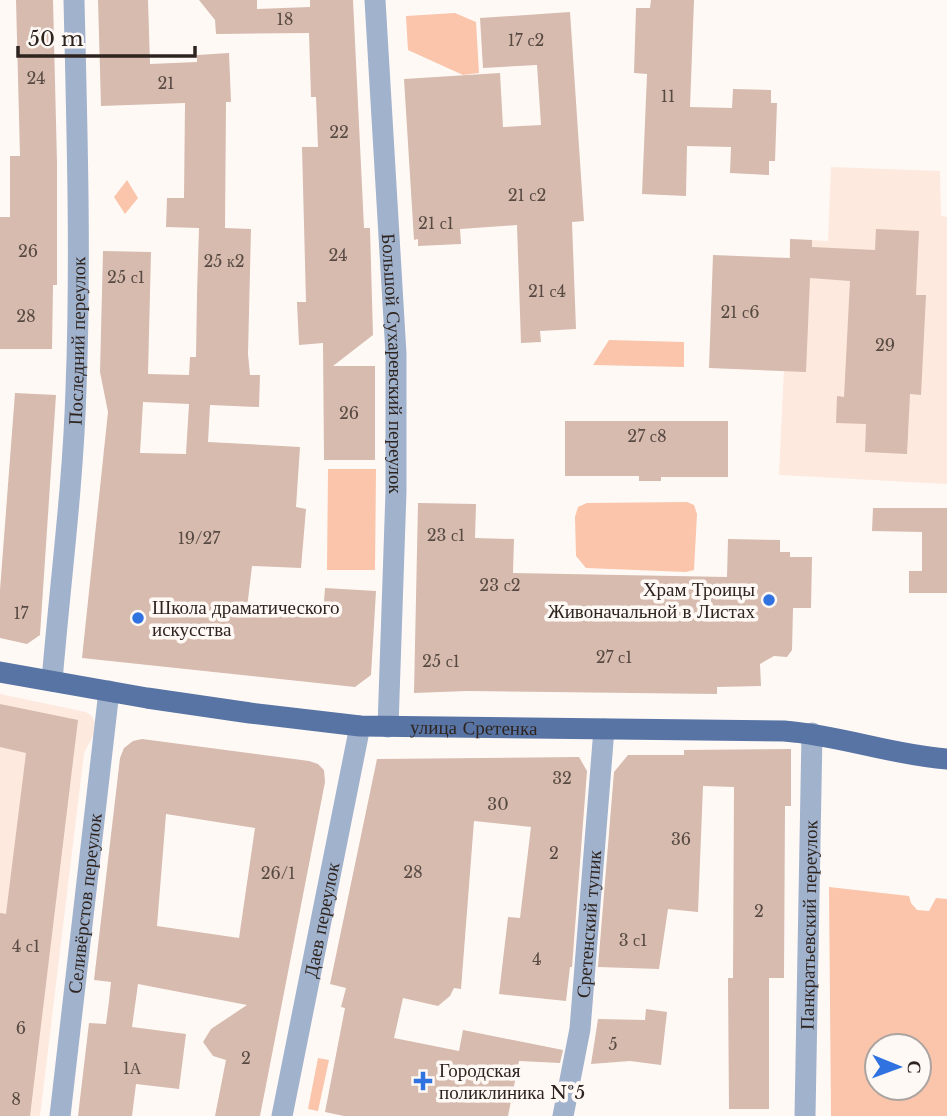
<svg xmlns="http://www.w3.org/2000/svg" width="947" height="1116" viewBox="0 0 947 1116" font-family="'Libre Baskerville',serif">
<style>
.built{fill:#fee9de}
.green{fill:#fac5aa;fill-rule:evenodd}
.building{fill:#d6bbae;fill-rule:evenodd}
.lines{fill:none;stroke-linecap:round;stroke-linejoin:round}
.minor{stroke:#a1b2cd;stroke-width:21}
.major{stroke:#5774a4;stroke-width:21}
.poi-dot{fill:#3073e0;stroke:#fff9f6;stroke-width:2.5}
.labels{text-anchor:middle;dominant-baseline:central;stroke-width:7;stroke-linejoin:round;paint-order:stroke}
.number-label{font-size:16px;fill:#584a43}
.street-label{font-size:19px;fill:#2e241f;stroke:#fff9f6}
.poi-label{font-size:19px;fill:#2e241f;stroke:#fff9f6;text-anchor:start}
</style>
<rect width="100%" height="100%" fill="#fff9f6"/>
<path class="built" d="M831 167 940 171 941 216 947 217V484L779 475 790 239 828 241Z
M0 694 86 712 92 716 95 723 94 734 84 753 40 1116H0Z"/>
<path class="green" d="M455 13 476 22 479 73 463 75 408 50 406 16Z
M127 180 138 198 125 214 114 197Z
M609 340 684 342V367L593 365Z
M328 469H376L375 570H327Z
M687 502 694 505 697 514 694 570 686 572 586 568 576 556 575 517 578 507 587 503Z
M829 887 909 896 911 903 917 910 929 911 936 898 947 899V1116H831ZM877 1046H919V1088H877Z
M318 1058 329 1060 318 1111 308 1109Z"/>
<path class="building" d="M16 0H53L57 163V285H53L52 349H0V217H10V156H20Z
M98 0H148L150 64 197 62V55L229 53 231 102H226L225 228 251 229 248 354 250 375H260L259 407 210 405 208 442 300 447 296 507 306 509 301 568 252 566 247 608 323 615 325 588 376 591 371 675 355 687 82 658 108 412 100 372 103 251 151 252 148 374 189 375 190 357H196L197 294 199 228 166 227 167 198H184L185 103 101 106ZM143 402 189 404 186 454 140 453Z
M199 0H257V9L310 7V0H353L364 228H370L373 335 333 366H375V460H324L323 343 299 345 297 302H306L302 147H318L316 97H311L309 33 216 34 215 20Z
M651 0H694L690 107 732 108 733 89 771 90V103H777L775 161H769V175L730 173 731 147 687 146 686 196 642 194 647 74 634 73 636 8H650Z
M570 12 584 221 572 222 576 329 540 331 541 342 521 343 517 225 460 229 461 244 418 246V239L414 240 404 79 500 73 503 127 541 125 537 65 483 68 480 18Z
M876 229 919 231 916 295H926L921 395 910 394 907 454 865 452 866 424 836 423 837 396 844 397 850 281 810 278 806 372 709 368 713 255 790 258V239L812 240V247L875 250Z
M15 393 56 395 40 635 27 644 0 638V590Z
M565 421H728V477H661V481H639V476H565Z
M418 503 476 504 475 538 514 539 513 573 727 577 728 539 780 540V552H790V557H812L811 608H793L792 650 787 657 774 656 760 664 761 686 717 687V694L467 691 414 693Z
M873 508H947V593H909V571H922V532L872 531Z
M0 704 78 720 30 1116H0V913L6 914 26 753 0 747Z
M142 739 309 761 318 764 324 770 325 782 260 1116H215L226 1060 213 1056 203 1042 211 1029 247 1005 138 984 132 1027 186 1034 179 1089 136 1084 132 1116H78L89 1023 106 1024 109 1001 111 982 94 980 120 758 124 748 133 741ZM166 814 255 828 239 938 157 926Z
M791 749V806H785L784 978H769V1109H729L728 978H733L734 787 703 786 698 912 668 909 659 969 598 967 614 772 628 755H684V750Z
M579 757 587 771 572 967H570L566 1001 499 994 508 917 520 918 531 827 474 821 461 989 454 988 450 996 438 1006 403 998 394 1038 459 1051 463 1030 563 1050 560 1063 519 1061 508 1116H344L325 1112 345 1008 341 1007 346 988 330 984 377 759Z
M646 1009 667 1012 661 1065 630 1061 591 1064 598 1019 645 1020Z"/>
<g class="lines">
<g class="minor">
<path id="s1" d="M375 0 396 354V491L388 727"/>
<path id="s2" d="M52 681C60 584 73 487 76 389 81 260 77 129 74 0"/>
<path id="s3" d="M60 1116 109 691"/>
<path id="s4" d="M282 1116 360 726"/>
<path id="s5" d="M563 1116 580 1029 604 729"/>
<path id="s6" d="M805 1116 812 733"/>
</g>
<path class="major" id="s7" d="M0 672 147 698 250 713 360 726 784 731C839 735 892 755 947 759"/>
</g>
<g class="poi-dot">
<circle cx="769" cy="600" r="7"/>
<circle cx="138" cy="618" r="7"/>
<path d="M419.5 1070.5h7v7h7v7h-7v7h-7v-7h-7v-7h7z"/>
</g>
<g class="labels">
<g class="number-label">
<text x="285" y="19">18</text>
<text x="526" y="40">17 с2</text>
<text x="36" y="78">24</text>
<text x="166" y="83">21</text>
<text x="668" y="96">11</text>
<text x="339" y="132">22</text>
<text x="527" y="195">21 с2</text>
<text x="436" y="223">21 с1</text>
<text x="28" y="251">26</text>
<text x="338" y="255">24</text>
<text x="224" y="261">25 к2</text>
<text x="126" y="277">25 с1</text>
<text x="547" y="291">21 с4</text>
<text x="740" y="312">21 с6</text>
<text x="26" y="316">28</text>
<text x="885" y="345">29</text>
<text x="349" y="413">26</text>
<text x="647" y="436">27 с8</text>
<text x="446" y="535">23 с1</text>
<text x="199" y="538">19/27</text>
<text x="500" y="585">23 с2</text>
<text x="21" y="613">17</text>
<text x="614" y="657">27 с1</text>
<text x="441" y="661">25 с1</text>
<text x="562" y="778">32</text>
<text x="498" y="804">30</text>
<text x="681" y="839">36</text>
<text x="554" y="853">2</text>
<text x="413" y="872">28</text>
<text x="278" y="873">26/1</text>
<text x="759" y="911">2</text>
<text x="633" y="940">3 с1</text>
<text x="26" y="946">4 с1</text>
<text x="537" y="959">4</text>
<text x="21" y="1028">6</text>
<text x="613" y="1044">5</text>
<text x="246" y="1058">2</text>
<text x="132" y="1068">1А</text>
<text x="16" y="1099">8</text>
</g>
<g class="street-label">
<text stroke="none"><textPath href="#s2" startOffset="341">Последний переулок</textPath></text>
<text stroke="none"><textPath href="#s1" startOffset="364">Большой Сухаревский переулок</textPath></text>
<text stroke="none"><textPath href="#s7" startOffset="478">улица Сретенка</textPath></text>
<text stroke="none"><textPath href="#s3" startOffset="214">Селивёрстов переулок</textPath></text>
<text stroke="none"><textPath href="#s4" startOffset="200">Даев переулок</textPath></text>
<text stroke="none"><textPath href="#s5" startOffset="194">Сретенский тупик</textPath></text>
<text stroke="none"><textPath href="#s6" startOffset="191">Панкратьевский переулок</textPath></text>
</g>
<g class="poi-label">
<text x="755" y="589" text-anchor="end">Храм Троицы<tspan x="755" dy="22">Живоначальной в Листах</tspan></text>
<text x="152" y="607">Школа драматического<tspan x="152" dy="22">искусства</tspan></text>
<text x="439" y="1070">Городская<tspan x="439" dy="22">поликлиника №5</tspan></text>
</g>
</g>
<g transform="translate(898 1067) rotate(91)"><circle r="33" fill="#fff9f6" stroke="#aba4a0" stroke-width="2"/>
<path d="M0-5L12 26L0 18L-12 26Z" fill="#3073e0"/>
<text y="-10" font-size="19" font-weight="bold" text-anchor="middle" fill="#2e241f">С</text>
</g>
<path d="M18 46v10h177v-10" fill="none" stroke="#2e241f" stroke-width="3.5"/>
<text x="28" y="46" font-size="21" fill="#2e241f" stroke="#fff9f6" stroke-width="5" paint-order="stroke">50 m</text>
</svg>
